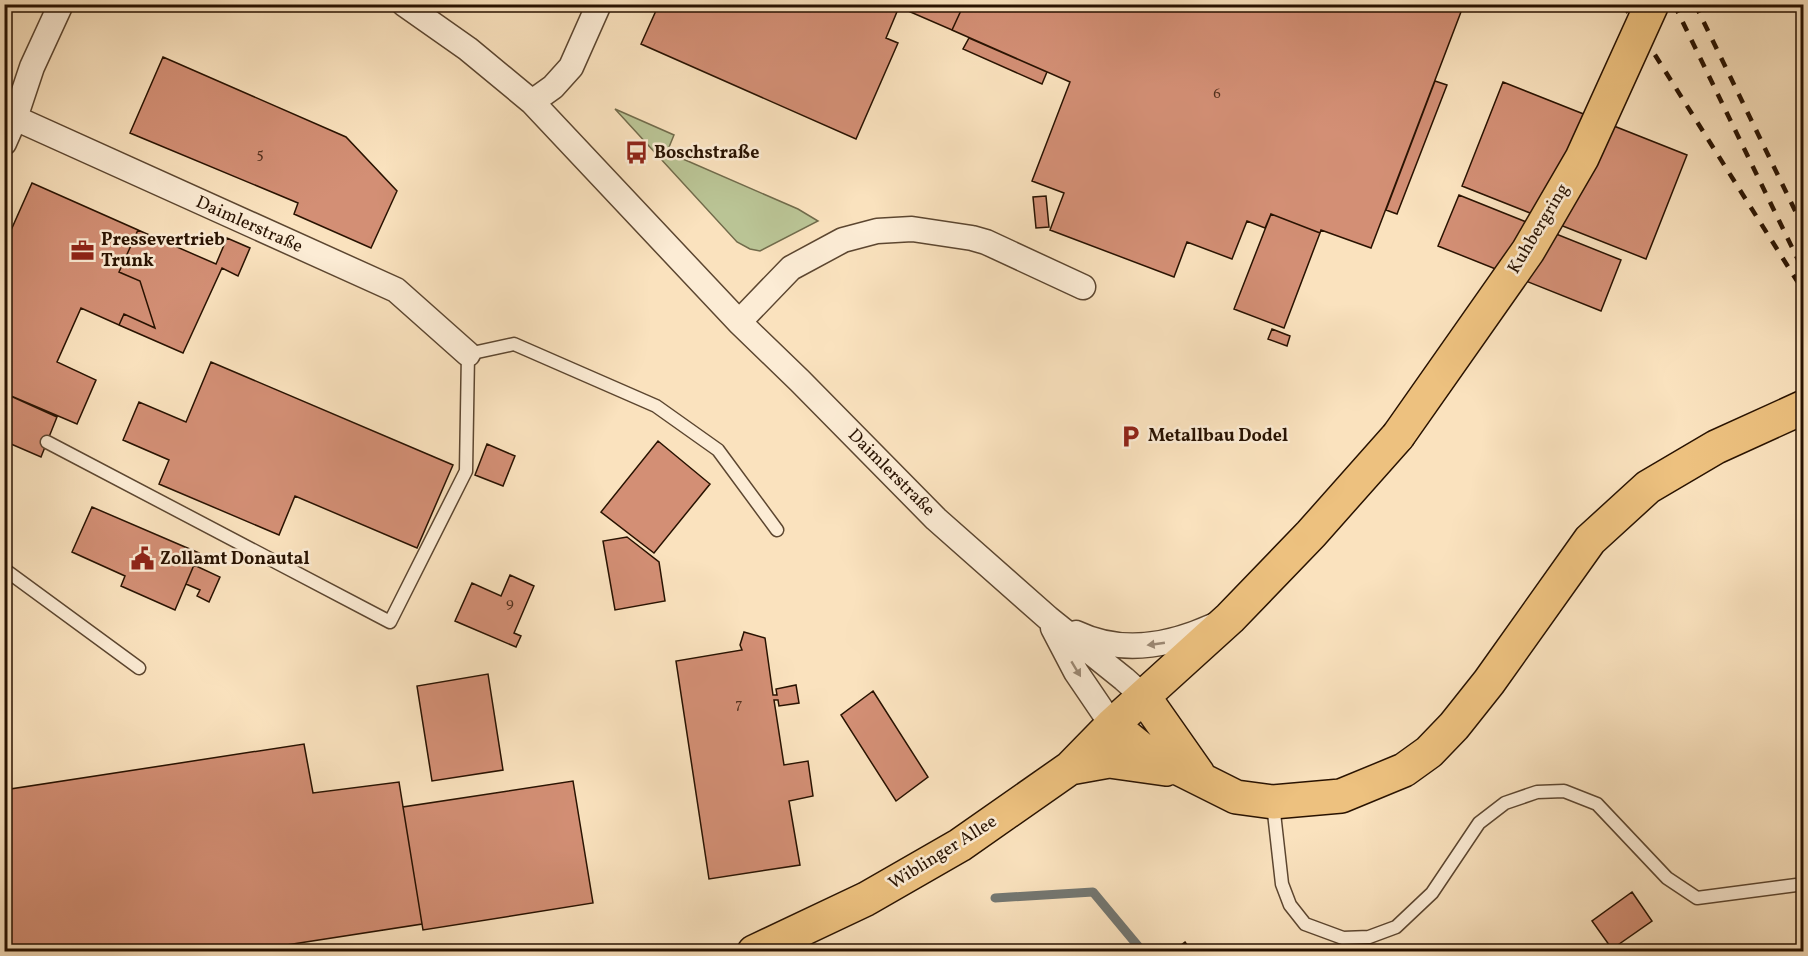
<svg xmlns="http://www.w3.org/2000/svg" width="1808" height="956" viewBox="0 0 1808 956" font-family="Vollkorn,serif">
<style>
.green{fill:#bac495;stroke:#716b4b;stroke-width:1.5}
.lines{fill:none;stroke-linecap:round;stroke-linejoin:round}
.stream{stroke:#737772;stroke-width:9}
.building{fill:#d38f75;stroke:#281201;stroke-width:1.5}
.lane-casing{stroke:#5c4630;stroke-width:15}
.street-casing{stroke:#5c4630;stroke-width:27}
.primary-casing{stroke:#281201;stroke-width:36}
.lane{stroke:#fcecd5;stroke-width:12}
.street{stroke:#fcecd5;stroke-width:24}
.primary{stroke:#edc17f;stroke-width:33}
.rail{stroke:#281201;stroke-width:4.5;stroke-dasharray:10 10;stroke-linecap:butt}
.primary-bridge-casing{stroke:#281201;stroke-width:36;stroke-linecap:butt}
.primary-bridge{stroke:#edc17f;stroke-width:33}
.oneway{fill:#9d8a76}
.labels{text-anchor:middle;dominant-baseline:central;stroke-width:5;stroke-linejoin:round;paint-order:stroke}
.number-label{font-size:15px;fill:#53311e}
.poi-label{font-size:18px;font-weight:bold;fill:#281201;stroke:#fcecd5;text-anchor:start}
.street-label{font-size:18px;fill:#281201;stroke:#fcecd5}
</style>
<rect width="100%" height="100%" fill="#fae2be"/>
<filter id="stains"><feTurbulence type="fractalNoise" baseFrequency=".00333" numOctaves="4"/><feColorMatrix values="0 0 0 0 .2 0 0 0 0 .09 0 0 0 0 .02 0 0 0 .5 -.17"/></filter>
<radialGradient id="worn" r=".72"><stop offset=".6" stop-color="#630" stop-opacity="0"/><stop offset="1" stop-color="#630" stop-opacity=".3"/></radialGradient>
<path class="green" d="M615 109 674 135 667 152 798 209 818 221 760 251 750 249 737 242Z"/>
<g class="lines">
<path class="stream" d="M995 898 1093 892 1143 952"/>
</g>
<path class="building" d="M659 4H964L952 30 899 7 886 38 898 43 856 139 641 44Z
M964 4H1464L1371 248 1321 230 1320 233 1271 214 1265 228 1247 221 1232 259 1187 242 1174 277 1050 230 1064 193 1032 181 1070 82 952 30Z
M969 38 1047 72 1042 84 963 49Z
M163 57 346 137 397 191 371 248 294 214 298 203 130 133Z
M1435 81 1447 85 1397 214 1386 210Z
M1503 82 1687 155 1646 259 1462 186Z
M32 183 138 230 119 272 140 281 155 328 124 314 119 325 81 308 57 362 96 380 77 424 4 393V246Z
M1459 195 1621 260 1601 311 1438 246Z
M1046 196 1049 227 1036 228 1033 197Z
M1271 214 1320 233 1284 328 1234 309Z
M138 230 216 264 227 238 250 248 238 276 222 268 183 353 119 325 124 314 155 328 140 281 119 272Z
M1272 329 1290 336 1287 346 1268 339Z
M211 362 453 465 417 548 295 496 279 535 159 484 169 460 123 440 139 402 186 422Z
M4 393 57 417 41 457 4 441Z
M658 441 710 484 654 553 601 512Z
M487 444 515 456 503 486 475 475Z
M92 507 199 553 175 610 121 586 125 576 72 552Z
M627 537 659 562 665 601 615 610 603 541Z
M194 565 220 577 209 602 197 596 200 590 186 584Z
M510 575 534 586 514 633 521 636 516 647 455 621 472 583 501 596Z
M744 632 765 638 773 695H777L776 689 796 685 799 703 779 706 778 700H774L784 765 808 761 813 796 789 801 800 865 709 879 676 661 742 650 740 645Z
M488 674 503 770 432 781 417 686Z
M873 691 928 777 896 801 841 715Z
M304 744 313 793 399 782 422 924 241 952H4V790Z
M573 781 593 903 423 930 403 807Z
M1632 892 1652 921 1612 949 1592 921Z
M1185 942 1192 952H1172Z"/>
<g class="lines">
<defs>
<path id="lane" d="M47 442 390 622 466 471 468 354 514 344 656 406 718 450 777 530
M4 569 139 668
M1273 804 1282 884 1290 905 1305 924 1343 938 1369 937 1396 927 1432 893 1479 823 1505 803 1537 792 1564 791 1597 804 1667 878 1697 898 1804 884
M784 948 816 952"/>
<path id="street" d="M404 4 468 49 532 102 739 322 800 381 936 519 1048 618 1124 679 1144 697
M532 102 553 87 571 67 599 4
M15 118 396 290 468 354
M4 143 15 118 32 67 61 4
M739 322 791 268 843 240 877 231 912 229 972 238 986 242 1083 287
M1053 628 1076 672 1112 725
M1076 633C1122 655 1169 646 1213 626"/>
<path id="primary" d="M1144 697 1198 774
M1112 725 1144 751 1236 797 1273 802 1341 796 1404 770 1429 752 1454 726 1489 682 1590 540 1648 487 1716 447 1804 407
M1070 768 1109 761 1166 769
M754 952 866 899 960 845 1070 768 1112 725 1230 618 1311 534 1398 436"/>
</defs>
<use href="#lane" class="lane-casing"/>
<use href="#street" class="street-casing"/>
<use href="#primary" class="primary-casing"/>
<use href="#lane" class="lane"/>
<use href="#street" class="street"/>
<use href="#primary" class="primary"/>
<path class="rail" d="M1623 4 1804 292
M1674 4 1804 272
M1695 4 1804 229"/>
<defs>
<path id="primary-bridge" d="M1398 436 1528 251 1582 158 1652 4"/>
</defs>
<use href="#primary-bridge" class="primary-bridge-casing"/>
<use href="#primary-bridge" class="primary-bridge"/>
</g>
<defs><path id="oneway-solid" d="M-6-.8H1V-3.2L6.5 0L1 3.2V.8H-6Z" transform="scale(1.5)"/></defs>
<g class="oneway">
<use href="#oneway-solid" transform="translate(1156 644) rotate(172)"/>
<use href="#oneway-solid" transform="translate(1076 669) rotate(59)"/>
</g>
<defs>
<symbol id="bus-bare" viewBox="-9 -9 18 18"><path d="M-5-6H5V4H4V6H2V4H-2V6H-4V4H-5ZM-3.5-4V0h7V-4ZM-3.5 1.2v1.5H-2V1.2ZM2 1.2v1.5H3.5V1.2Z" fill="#8f2418" stroke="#fcecd5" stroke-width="2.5" paint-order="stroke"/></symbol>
<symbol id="office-bare" viewBox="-9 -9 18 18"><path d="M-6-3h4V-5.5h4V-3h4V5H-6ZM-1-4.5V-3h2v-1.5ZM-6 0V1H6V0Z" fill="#8f2418" stroke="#fcecd5" stroke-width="2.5" paint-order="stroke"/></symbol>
<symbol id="parking-bare" viewBox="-9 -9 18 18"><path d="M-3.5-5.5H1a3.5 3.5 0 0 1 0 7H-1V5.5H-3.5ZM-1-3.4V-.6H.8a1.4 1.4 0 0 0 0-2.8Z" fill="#8f2418" stroke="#fcecd5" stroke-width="2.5" paint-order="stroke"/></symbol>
<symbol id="civic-bare" viewBox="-9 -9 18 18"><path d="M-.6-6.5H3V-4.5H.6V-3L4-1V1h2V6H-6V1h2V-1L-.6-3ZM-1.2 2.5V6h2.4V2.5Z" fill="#8f2418" stroke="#fcecd5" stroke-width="2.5" paint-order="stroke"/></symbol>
</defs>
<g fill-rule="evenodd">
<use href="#bus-bare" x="620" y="136" width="33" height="33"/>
<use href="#office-bare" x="66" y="234" width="33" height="33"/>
<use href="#parking-bare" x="1114" y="420" width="33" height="33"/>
<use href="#civic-bare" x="126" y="542" width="33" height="33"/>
</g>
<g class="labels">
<g class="number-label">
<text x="1217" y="94">6</text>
<text x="260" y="154">5</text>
<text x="510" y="603">9</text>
<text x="739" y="704">7</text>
</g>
<g class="poi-label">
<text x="654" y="153">Boschstraße</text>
<text x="101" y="240">Pressevertrieb<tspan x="101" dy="21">Trunk</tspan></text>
<text x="1148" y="436">Metallbau Dodel</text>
<text x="160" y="559">Zollamt Donautal</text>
</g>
<g class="street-label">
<text transform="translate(249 225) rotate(24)">Daimlerstraße</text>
<text transform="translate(1539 229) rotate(-59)">Kuhbergring</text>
<text transform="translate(891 473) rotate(45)">Daimlerstraße</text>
<text transform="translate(943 853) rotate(-32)">Wiblinger Allee</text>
</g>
</g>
<rect width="1808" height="956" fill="none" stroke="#fae2be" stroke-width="24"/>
<rect x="6" y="6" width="1796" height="944" fill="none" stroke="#281201" stroke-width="3"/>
<rect x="12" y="12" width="1784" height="932" fill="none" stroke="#281201" stroke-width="1.5"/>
<rect width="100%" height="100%" filter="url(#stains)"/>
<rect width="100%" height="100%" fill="url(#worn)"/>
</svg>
